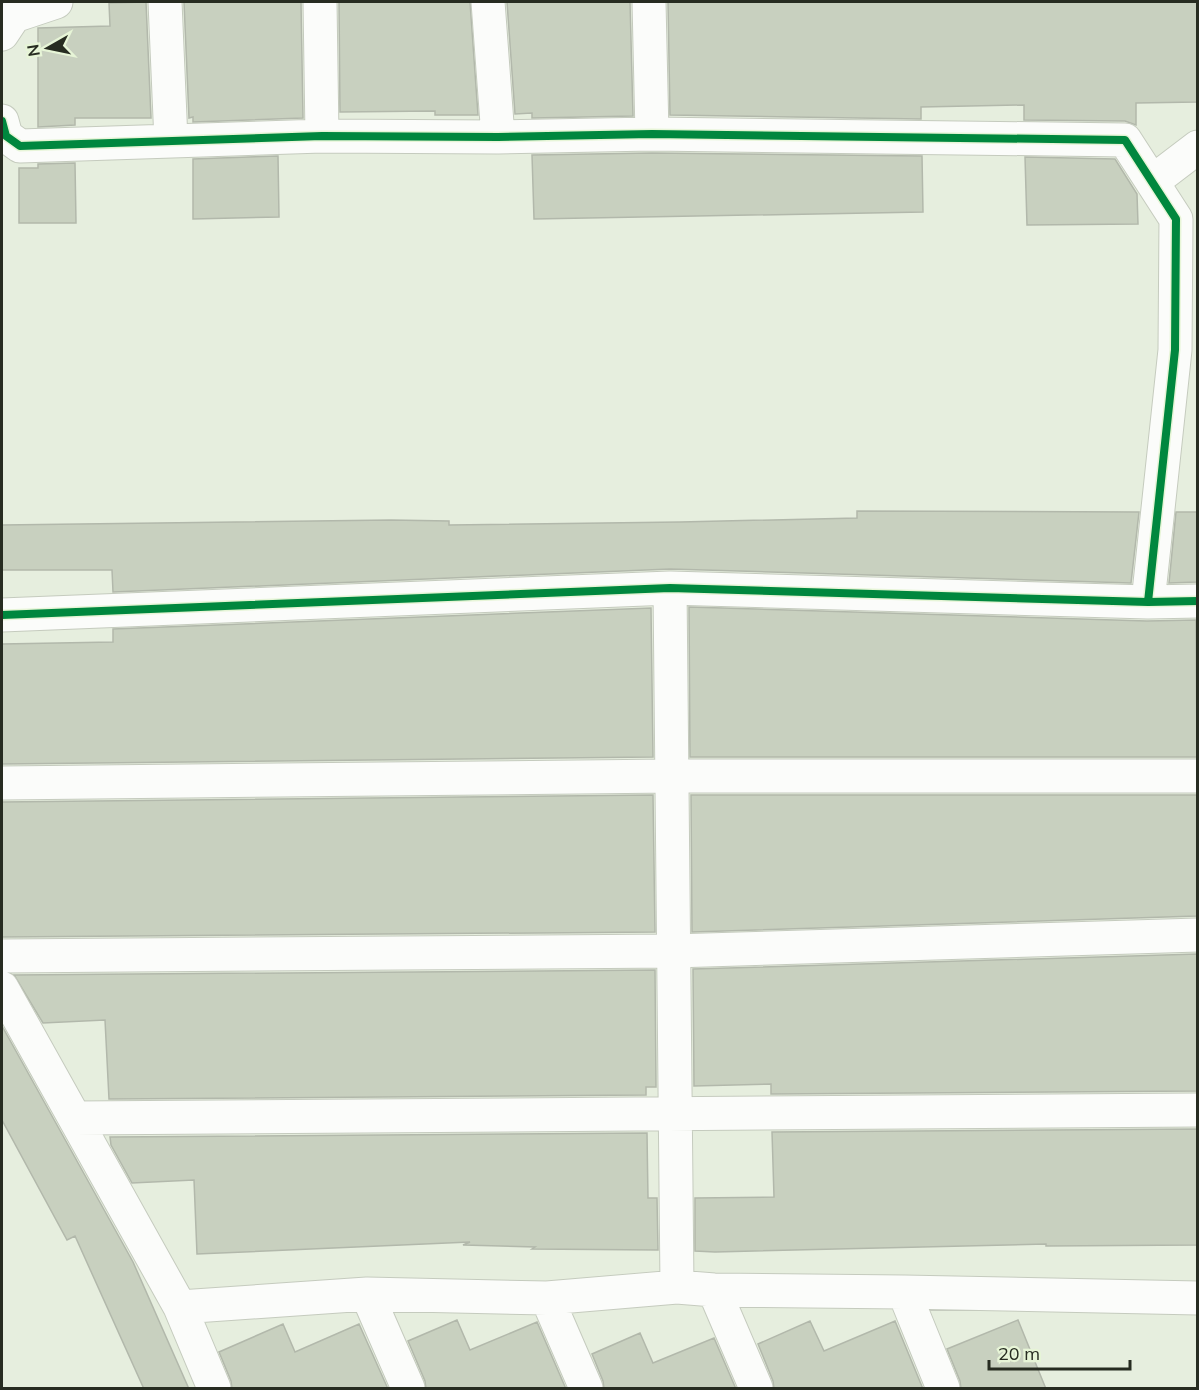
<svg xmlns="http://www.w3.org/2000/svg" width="1199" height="1390" viewBox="0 0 1199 1390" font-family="Mulish,sans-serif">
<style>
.building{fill:#c8d0bf;stroke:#b2b8ab;stroke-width:1.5}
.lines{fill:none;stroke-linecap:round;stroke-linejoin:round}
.minor-casing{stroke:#c5cbbe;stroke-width:35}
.minor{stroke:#fbfcfa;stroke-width:33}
.cycleway-casing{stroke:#e7f5d7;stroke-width:11}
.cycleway{stroke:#00873e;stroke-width:8}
</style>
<rect width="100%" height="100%" fill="#e6eede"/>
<path class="building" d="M146 2 151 118H75V125L38 127V28L110 26 109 3Z
M184 2H301L303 118 193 122V117L189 118Z
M339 2H470L478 115H435V111L340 112Z
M507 2H630L633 116 532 118V113L515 114Z
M668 2H1197V102L1136 103V125L1125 121 1024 120V105L921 107V119L670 115Z
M652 153 922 156 923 212 534 219 532 155Z
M278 156 279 217 193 219V159Z
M1025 157 1115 159 1137 194 1138 224 1027 225Z
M75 163 76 223H19V168H38V164Z
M857 511 1139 512 1131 583 670 569 113 592 112 570H2V525L391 520 449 521V525L680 522 857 518Z
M1176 512H1197V582L1169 583Z
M689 607 1147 621 1196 620 1197 757H690Z
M651 608 653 757 2 764V644L113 642V629Z
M653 795 655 932 2 937V802Z
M691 795H1197V916L692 932Z
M1197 954V1091L771 1094V1084L694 1086 693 969Z
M655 970 656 1087H646V1095L109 1099 105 1020 43 1023 14 975Z
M2 1026 133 1262 189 1389H144L75 1236 67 1240 2 1120Z
M1197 1129V1245L1046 1246V1244L715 1252 695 1251V1198L774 1197 772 1132Z
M647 1133 648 1198H657L658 1250 532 1249 535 1247 463 1245 470 1242 197 1254 194 1180 132 1183 111 1145 110 1137Z
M457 1320 470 1350 537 1322 566 1389H426L425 1381 408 1341Z
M1018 1320 1046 1389H961L960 1381 947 1349Z
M810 1321 824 1351 895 1321 923 1389H774L773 1381 758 1344Z
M283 1324 295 1352 359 1324 388 1389H232L231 1381 219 1352Z
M640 1333 653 1363 714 1338 736 1389H604L603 1381 592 1354Z"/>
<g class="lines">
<defs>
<path id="minor" d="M165 2 171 141
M320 2 322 136
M488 2 498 137
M649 2 652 134
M2 34 14 16 56 2
M2 121 6 136 20 146 322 136 498 137 652 134 1125 140 1176 219 1175 350 1148 602
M1152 182 1198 147
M670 588 677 1287
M2 615 670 588 1148 602 1198 601
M2 783 672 776H1198
M2 956 673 951 1198 935
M2 988 180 1307 214 1388
M75 1118 1198 1110
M714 1290 756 1388
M904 1292 943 1388
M367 1294 408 1388
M547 1298 586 1388
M180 1307 367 1294 547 1298 677 1287 714 1290 904 1292 1198 1298"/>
</defs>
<use href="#minor" class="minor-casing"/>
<use href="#minor" class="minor"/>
<defs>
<path id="cycleway" d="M2 121 6 136 20 146 322 136 498 137 652 134 1125 140 1176 219 1175 350 1148 602
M2 615 670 588 1148 602 1198 601"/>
</defs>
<use href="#cycleway" class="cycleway-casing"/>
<use href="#cycleway" class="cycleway"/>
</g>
<rect width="1199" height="1390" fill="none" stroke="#272c21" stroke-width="6"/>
<g transform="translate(48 48) rotate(261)" stroke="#e7f5d7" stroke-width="4.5" paint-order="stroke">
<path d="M0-4.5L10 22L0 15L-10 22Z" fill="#272c21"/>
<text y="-9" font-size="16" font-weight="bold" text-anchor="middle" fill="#272c21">N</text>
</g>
<path d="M989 1360v9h141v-9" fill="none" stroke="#272c21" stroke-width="3"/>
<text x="998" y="1360" font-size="18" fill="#272c21" stroke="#e7f5d7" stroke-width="4.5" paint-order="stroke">20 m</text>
</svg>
